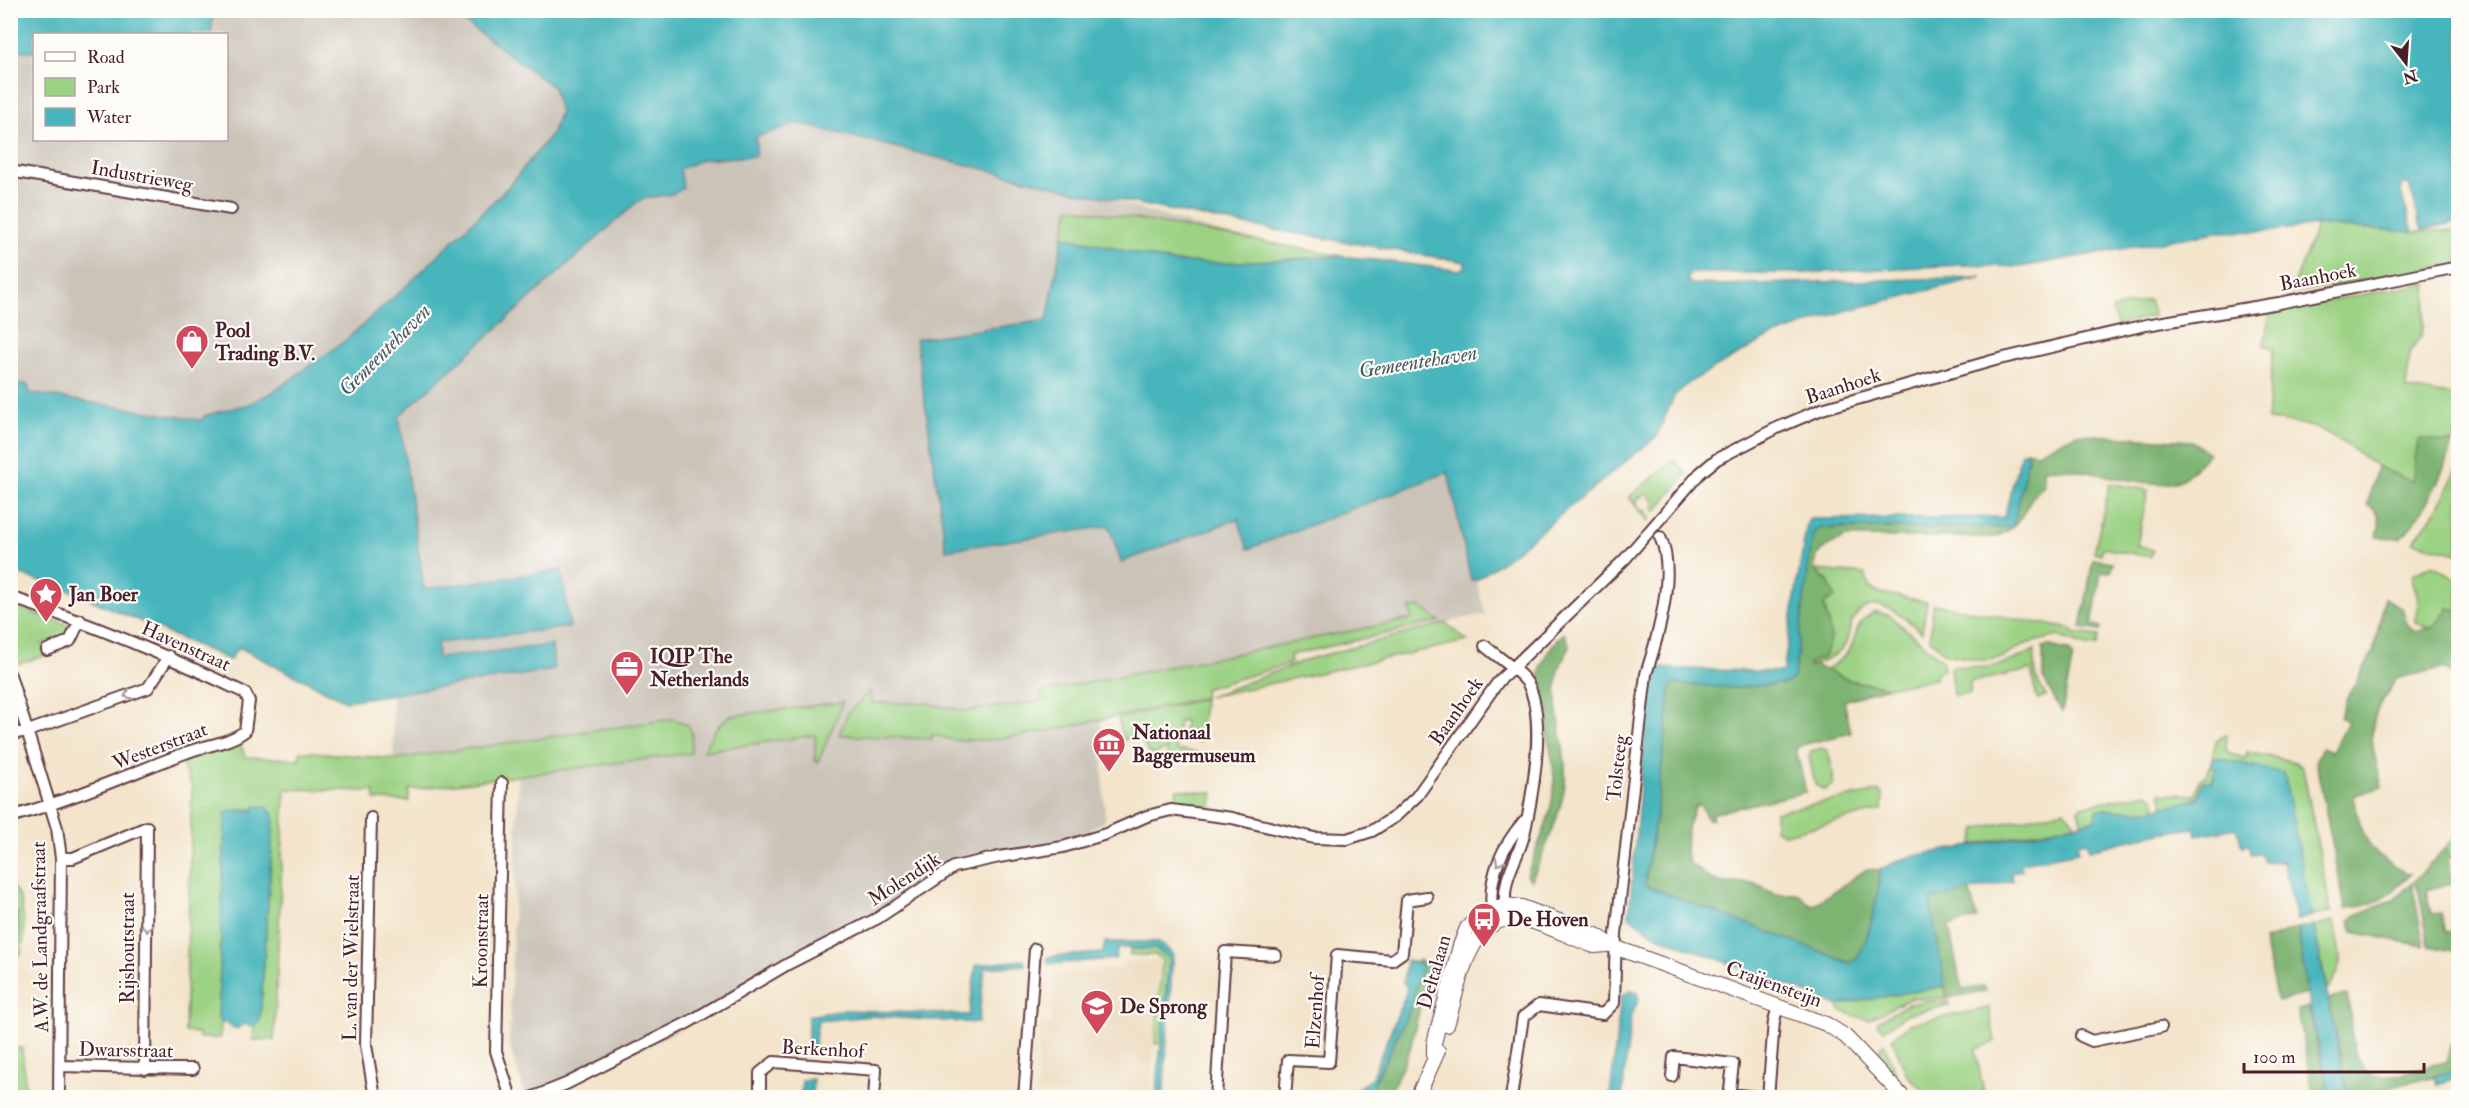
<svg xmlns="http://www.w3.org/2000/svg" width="2469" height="1108" viewBox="0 0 2469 1108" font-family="'IM FELL Double Pica',serif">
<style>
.built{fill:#ebd8ba}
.industrial{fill:#cbc3b8;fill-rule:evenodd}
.green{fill:#9cd284;stroke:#737858;stroke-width:1.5}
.forest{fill:#7db472;stroke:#646a4e;stroke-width:1.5}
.water{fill:#46b5bc;stroke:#486a74;stroke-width:1.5}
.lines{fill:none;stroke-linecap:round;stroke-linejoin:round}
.street-casing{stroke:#633d43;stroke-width:14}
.secondary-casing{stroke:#633d43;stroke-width:16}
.street{stroke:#fff;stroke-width:10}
.secondary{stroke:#fff;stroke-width:14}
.oneway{stroke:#ae9aa0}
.labels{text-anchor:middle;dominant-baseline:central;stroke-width:4.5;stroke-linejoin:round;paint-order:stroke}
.street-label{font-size:20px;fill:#4a1f2b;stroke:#fdfcf7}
.poi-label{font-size:20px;font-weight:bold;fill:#4a1f2b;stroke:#fdfcf7;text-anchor:start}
.water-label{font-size:21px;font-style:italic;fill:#485b65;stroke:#fdfcf7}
</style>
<rect width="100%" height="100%" fill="#fdfcf7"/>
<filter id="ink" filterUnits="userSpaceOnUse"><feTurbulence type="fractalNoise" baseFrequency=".0167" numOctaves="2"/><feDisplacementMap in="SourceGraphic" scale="12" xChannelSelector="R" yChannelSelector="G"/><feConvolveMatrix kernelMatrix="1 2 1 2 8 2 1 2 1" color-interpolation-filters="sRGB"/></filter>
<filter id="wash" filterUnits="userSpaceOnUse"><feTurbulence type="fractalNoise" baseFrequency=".008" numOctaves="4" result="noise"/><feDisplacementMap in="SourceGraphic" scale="24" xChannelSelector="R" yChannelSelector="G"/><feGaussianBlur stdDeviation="1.35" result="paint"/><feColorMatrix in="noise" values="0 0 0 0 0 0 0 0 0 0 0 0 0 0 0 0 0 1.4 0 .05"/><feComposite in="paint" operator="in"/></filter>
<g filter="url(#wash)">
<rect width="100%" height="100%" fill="#f3e4cb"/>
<path class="built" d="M1160 958 1150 1097 1082 1098 1037 1093 1040 1025 1051 1026 1055 975 1120 968 1127 961H1157Z"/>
<path class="industrial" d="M10 11H500L582 96 562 149 293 408 206 439 11 400ZM34 34H226V140H34Z
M779 97 1405 291 1485 614 1100 698 1105 820 1064 847 965 855 853 931 685 1027 567 1083 525 1095 509 1044 519 764 394 769 385 393Z"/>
<path class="green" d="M1070 207 1342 256 1222 263 1172 262 1063 236Z
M2317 225 2413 232 2458 230V264L2291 293Z
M2428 283 2422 335 2410 352 2406 389 2458 396V420L2452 443 2422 439 2412 482C2393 483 2347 442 2327 433 2308 423 2288 422 2267 420L2273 348 2264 345 2270 311Z
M2149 300 2154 316 2117 325 2112 309Z
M1674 460 1687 474 1655 512 1653 507 1654 501 1646 493 1636 501 1640 510 1646 511 1650 518 1648 521 1629 497Z
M2458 467V553L2413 542 2438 508Z
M2110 483 2148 490 2137 545 2153 550 2150 557 2102 548 2101 554 2094 552Z
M2432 565 2458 579V610L2448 608 2434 627 2426 628 2416 622C2415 613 2419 604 2418 597 2416 588 2411 584 2413 574Z
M1814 570 1865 574 1869 587 1877 592 1927 602 1922 632C1905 618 1873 588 1854 618 1849 626 1849 637 1845 645 1840 656 1818 662 1809 667V663L1824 657 1831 637 1824 604 1828 581Z
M1933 604 2072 629 2073 633 2099 636 2097 646 2089 647 2058 636 2025 644 2004 657 1985 661 1946 654 1930 639Z
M10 605 69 625 71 631 64 637 42 644 44 656 14 665 11 655Z
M1420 607 1440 621 1290 655 1291 663 1204 689 1205 697 1049 731 991 740H952L932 734V739L839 735 848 713 870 691 872 703H925L965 711 1042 701 1041 692 1412 619 1410 608Z
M1876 612 1890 616 1942 660 1944 670 1937 672 1935 679 1888 687 1852 681 1825 670C1831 666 1839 662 1844 656 1861 640 1849 623 1876 612Z
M1446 623 1467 641 1208 697 1309 659Z
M2035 650C2033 668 2036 681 2046 696L2037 699 2031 670 1970 682V694L1953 695 1950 668 1953 666C1989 670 2003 667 2035 650Z
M1204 699 1200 742 1183 740 1185 721H1179L1176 750 1199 753 1198 759 1167 756V749L1154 755 1149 753 1137 733 1123 741 1118 718Z
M843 702 818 762 815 761V735L703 751 714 731 729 716Z
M673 719 688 725 692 733 691 753 409 790V801L375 800 374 791 285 789 274 1040H253L254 1027 260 1020 274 816 267 809H240L220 1038H199V1033L185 1032 192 787 180 759 239 739 245 757 299 759 300 751 396 759Z
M2227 734 2226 751 2245 759 2247 752 2295 762 2303 769 2331 912 2312 916 2283 773 2216 768C2208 801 2193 800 2164 807L2160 793 2196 795 2199 780 2208 774 2216 741Z
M1821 748 1827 750 1833 770V784L1825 790 1815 785 1809 756 1811 751Z
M1177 789 1213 793 1211 807 1175 804Z
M1879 791 1883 796 1882 810 1785 834 1775 830V812Z
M2147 793 2153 797 2157 808 2142 811 2098 809 2096 820 2082 823 2078 811 2081 806Z
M2065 810 2075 824 1972 845 1976 829Z
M2458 834V855L2448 859 2446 847Z
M10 884C26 898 26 934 21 954L11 959Z
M2334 921C2338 949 2348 967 2327 989L2314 926Z
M1130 949H1156L1169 958 1161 1044H1155L1162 960 1156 955H1130Z
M1945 986 1947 998H1911L1868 1020 1840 1011 1838 1005Z
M1926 1001H1949L1950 1005 1907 1014 1884 1030 1877 1025 1878 1021 1908 1004Z
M1989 1008 1995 1042 1975 1049 1984 1092 1981 1097H1930L1907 1075 1892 1038 1910 1024Z
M1884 1043 1897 1077 1905 1087 1904 1089 1879 1061 1880 1047Z
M11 1048H22L26 1092 18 1093V1097H11Z"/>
<path class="forest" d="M2076 434 2192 441 2209 453C2201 461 2192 473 2182 479 2156 495 2080 463 2043 469L2044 485C2021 502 2028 527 1994 537H1845L1821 550 1817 556 1814 570 1828 581 1835 597 1824 604 1831 637 1824 657 1809 663V667L1814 665 1852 681 1888 687 1844 701 1851 733 1802 745 1796 749 1806 792 1711 814 1713 819H1707L1700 804 1694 808 1687 828 1686 853 1689 863 1711 879 1725 883H1753L1775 894H1798L1812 906 1867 869 1880 870C1878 899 1871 934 1857 960L1850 963 1644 885 1656 816 1671 684 1737 688 1788 683 1813 533 1821 528 2011 527 2028 458 2026 451 2037 453Z
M2422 439 2452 443C2445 471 2422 520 2400 538L2376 537C2382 522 2381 512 2367 505L2377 466 2412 482 2418 440Z
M2093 559 2113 562 2111 572H2101L2092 625 2101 627 2100 631 2081 628Z
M2385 598 2402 608 2407 624 2415 632 2434 627 2448 608 2458 610V652L2452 674 2443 668 2397 678C2364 725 2369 733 2382 787L2353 796C2363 840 2368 855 2410 874 2391 896 2374 907 2345 908L2316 761 2322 748 2332 752 2348 721 2340 717 2346 699 2373 652Z
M1564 633 1570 647C1539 688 1572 744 1564 790 1558 822 1543 852 1531 881L1527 875C1538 843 1554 814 1554 779 1553 726 1515 675 1564 633Z
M2051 646 2069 651 2073 656 2062 712 2043 678V647Z
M2446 847 2452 883 2426 890 2431 914 2441 913 2446 932 2454 931 2458 952 2429 946 2419 892 2414 882Z
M2412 883 2424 946 2353 932 2350 921 2356 915 2394 900Z
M1969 889 1977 918 1949 926V928L1962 990 1984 986 1986 991 1947 998 1929 900Z
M11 911 18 912 19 933 15 951 11 953Z
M2298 928 2307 994 2277 1001 2264 940Z
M1417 960 1430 965 1410 1049 1388 1097 1367 1098 1411 1007 1422 965 1416 963Z
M2347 995C2351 1010 2350 1023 2352 1037 2361 1102 2403 1068 2447 1062L2458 1019V1071L2349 1097 2329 1002 2330 999Z
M2309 1007 2311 1019 2330 1097H2314L2297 1010Z"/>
<path class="water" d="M11 10H214V11L211 34H34V52L11 49Z
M450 11H2458V222L2422 230 2409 184H2403L2400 190 2413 232 2317 225 2273 231 2216 232 2021 267 1961 265 1806 273H1690L1687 280 1692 284 1720 285 1982 277 1845 311 1767 338 1690 382 1674 396 1657 436 1510 556 1477 579 1471 580 1448 472 1248 549 1238 519 1121 562 1109 526 946 550 916 339 1047 320 1063 236 1172 262 1222 263 1342 256 1457 270 1465 268V262L1234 223 1074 191 797 123 756 137V156L703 159 680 169 683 188C669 200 651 192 636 203L399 416 424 589 561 570 570 627 437 643 438 658 552 645 554 670 346 701 238 647 230 660 68 590 11 572V382L28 385 30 393 200 420 207 415 249 404 271 393 346 340 415 278 508 187 551 135 560 112 553 87Z
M2026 451 2028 458 2015 520 2011 527 1821 528 1813 533 1794 678 1788 683 1737 688 1671 684 1656 816 1644 885 1850 963C1868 956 1879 890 1880 870 1905 854 1931 853 1959 848 2005 841 2050 829 2096 820L2097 809 2142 811 2199 799 2202 781 2213 782 2216 768 2211 767 2213 757 2284 773 2312 916 2297 920 2283 861 2264 862 2261 854 2251 855 2248 845 2242 846 2237 828 2197 835 2195 828 2160 833 2089 850 2087 842 2077 844 2079 852 2021 863 2022 870 2011 873 2012 881 1930 900 1945 986 1838 1005 1655 935 1629 916 1646 720 1655 668 1783 672 1807 523 1810 519 2004 517 2021 453Z
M256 806 267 807 274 816 260 1020 254 1027 242 1024 239 1028H233L229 1024 220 1022 218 1018 225 813 231 810 253 811Z
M2314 926 2346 1089 2347 1096 2333 1095 2329 1091 2307 994 2298 928Z
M1105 942H1159L1173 954 1163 1097H1156L1169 958 1156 949 1118 948 1115 959 1048 964 1047 957 1103 953Z
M1024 960 1025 965 985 968 978 1023 871 1016 818 1021 814 1048H808V1016L844 1010 969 1015 976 965Z
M1406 960 1422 965 1411 1007 1367 1097H1344L1371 1079 1405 996 1407 987 1403 982Z
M1631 991 1637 993 1639 999 1631 1016 1622 1097H1610L1621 996Z
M2458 1071V1078L2437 1084 2434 1075Z
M813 1079 812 1097H801L802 1080Z"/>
</g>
<g filter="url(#ink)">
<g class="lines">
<defs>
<path id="street" d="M10 171 231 209
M10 597C91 624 169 656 245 693L249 701 245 731C228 744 205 745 185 753 127 775 71 800 10 817
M1485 646C1496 656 1524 674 1529 686 1546 722 1532 798 1524 835 1517 862 1503 875 1505 905
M47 650 70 641 80 620
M10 675 57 828 61 858 59 1098
M10 734 28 731 148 688 169 656
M502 783 496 1051 511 1098
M371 818 366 1045 375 1098
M61 858H73L147 827 145 1069
M1492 909C1488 876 1503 845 1524 821
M2081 1036 2092 1041 2161 1027
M59 1066 193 1069
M1672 1076 1674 1057 1733 1064 1729 1098
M1729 1094 1767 1098
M531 1098 566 1084 689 1022 788 964 878 918 954 867 999 857 1063 847 1106 834 1147 816 1171 810 1232 818 1314 838 1347 839 1372 831 1396 816 1417 796 1498 682 1625 559 1700 473 1717 459 1777 428 1822 409 1995 360 2146 325 2279 303 2458 267
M760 1098V1073L774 1062 876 1070 874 1098
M1024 1098 1035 949
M1216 1098 1225 952 1276 955
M1285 1098 1288 1060 1329 1062 1337 955 1392 960 1402 953 1407 900 1427 897
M1511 1098 1523 1017 1539 1005 1603 1014 1614 1003 1616 934 1646 674C1658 637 1677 572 1660 537
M1768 1098 1774 1021 1778 1006"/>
<path id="secondary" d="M1447 1025C1459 988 1468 911 1521 919 1545 923 1571 938 1594 946L1607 945
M1434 1058V1043L1460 946 1467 928 1480 915 1505 905 1522 907 1596 935 1617 948 1826 1024 1845 1036 1904 1098
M1417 1098 1438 1051"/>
</defs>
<use href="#street" class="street-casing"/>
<use href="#secondary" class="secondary-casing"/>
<use href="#street" class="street"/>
<use href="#secondary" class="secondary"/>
</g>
<defs><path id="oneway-chevron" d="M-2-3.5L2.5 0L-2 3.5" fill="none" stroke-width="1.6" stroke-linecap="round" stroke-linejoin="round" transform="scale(1.5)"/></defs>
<g class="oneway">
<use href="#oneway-chevron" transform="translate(128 695) rotate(160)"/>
<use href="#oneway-chevron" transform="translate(1499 862) rotate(118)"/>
<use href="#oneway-chevron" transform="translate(147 928) rotate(88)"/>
</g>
</g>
<defs>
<symbol id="shop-pin" viewBox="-11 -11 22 30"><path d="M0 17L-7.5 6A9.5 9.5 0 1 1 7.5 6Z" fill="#d1495b" stroke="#fdfcf7"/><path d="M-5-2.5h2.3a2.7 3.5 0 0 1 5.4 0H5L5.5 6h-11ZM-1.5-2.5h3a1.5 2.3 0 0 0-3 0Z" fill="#fff"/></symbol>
<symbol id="sight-pin" viewBox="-11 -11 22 30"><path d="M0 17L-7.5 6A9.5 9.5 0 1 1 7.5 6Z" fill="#d1495b" stroke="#fdfcf7"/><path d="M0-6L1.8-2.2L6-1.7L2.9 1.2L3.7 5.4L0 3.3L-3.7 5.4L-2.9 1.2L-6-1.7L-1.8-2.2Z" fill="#fff"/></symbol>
<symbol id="office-pin" viewBox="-11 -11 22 30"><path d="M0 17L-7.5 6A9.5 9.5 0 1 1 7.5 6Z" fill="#d1495b" stroke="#fdfcf7"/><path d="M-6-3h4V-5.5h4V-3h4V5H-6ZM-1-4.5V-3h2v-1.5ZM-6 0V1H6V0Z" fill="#fff"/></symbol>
<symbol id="museum-pin" viewBox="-11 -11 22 30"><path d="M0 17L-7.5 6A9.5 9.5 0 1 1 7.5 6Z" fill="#d1495b" stroke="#fdfcf7"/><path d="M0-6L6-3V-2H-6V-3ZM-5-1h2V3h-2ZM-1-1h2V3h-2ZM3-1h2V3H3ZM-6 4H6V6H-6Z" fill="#fff"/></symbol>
<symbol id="bus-pin" viewBox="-11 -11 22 30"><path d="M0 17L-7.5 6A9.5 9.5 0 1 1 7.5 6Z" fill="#d1495b" stroke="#fdfcf7"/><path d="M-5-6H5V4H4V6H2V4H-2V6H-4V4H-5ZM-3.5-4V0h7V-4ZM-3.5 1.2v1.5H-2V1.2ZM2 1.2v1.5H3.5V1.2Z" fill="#fff"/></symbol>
<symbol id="school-pin" viewBox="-11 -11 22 30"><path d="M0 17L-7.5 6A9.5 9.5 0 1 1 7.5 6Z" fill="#d1495b" stroke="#fdfcf7"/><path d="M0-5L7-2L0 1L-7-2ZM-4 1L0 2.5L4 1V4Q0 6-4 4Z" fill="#fff"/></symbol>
</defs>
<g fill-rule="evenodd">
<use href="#shop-pin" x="173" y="322" width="38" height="52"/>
<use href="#sight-pin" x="27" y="575" width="38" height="52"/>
<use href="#office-pin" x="608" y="648" width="38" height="52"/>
<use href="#museum-pin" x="1090" y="725" width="38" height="52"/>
<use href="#bus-pin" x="1465" y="900" width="38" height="52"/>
<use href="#school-pin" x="1078" y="987" width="38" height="52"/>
</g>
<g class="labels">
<g class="street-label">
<text transform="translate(142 176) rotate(10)">Industrieweg</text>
<text transform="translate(2318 277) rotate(-11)">Baanhoek</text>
<text transform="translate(1843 386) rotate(-18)">Baanhoek</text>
<text transform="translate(186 646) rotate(24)">Havenstraat</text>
<text transform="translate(1456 711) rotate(-55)">Baanhoek</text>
<text transform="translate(160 746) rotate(-21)">Westerstraat</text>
<text transform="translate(1617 768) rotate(-84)">Tolsteeg</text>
<text transform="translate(904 879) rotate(-33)">Molendijk</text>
<text transform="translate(40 937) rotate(-91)">A.W. de Landgraafstraat</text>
<text transform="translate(481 941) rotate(-89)">Kroonstraat</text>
<text transform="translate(127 948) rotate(-90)">Rijshoutstraat</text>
<text transform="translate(351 958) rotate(-89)">L. van der Wielstraat</text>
<text transform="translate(1434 972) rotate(-74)">Deltalaan</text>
<text transform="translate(1774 984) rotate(20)">Craijensteijn</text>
<text transform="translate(1315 1012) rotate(-86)">Elzenhof</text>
<text transform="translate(823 1049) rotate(3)">Berkenhof</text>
<text transform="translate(126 1050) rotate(1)">Dwarsstraat</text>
</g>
<g class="poi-label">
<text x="215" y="330">Pool<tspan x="215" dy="23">Trading B.V.</tspan></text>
<text x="69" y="594">Jan Boer</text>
<text x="650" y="656">IQIP The<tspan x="650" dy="23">Netherlands</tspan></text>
<text x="1132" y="732">Nationaal<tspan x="1132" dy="23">Baggermuseum</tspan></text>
<text x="1507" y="919">De Hoven</text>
<text x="1120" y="1006">De Sprong</text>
</g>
<g class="water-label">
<text transform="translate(385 350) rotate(-45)">Gemeentehaven</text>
<text transform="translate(1418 362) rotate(-9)">Gemeentehaven</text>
</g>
</g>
<rect width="2469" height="1108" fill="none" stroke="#fdfcf7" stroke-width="36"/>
<rect x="33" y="33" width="195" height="108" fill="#fdfcf7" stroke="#b5a4a5" stroke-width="1.5"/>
<rect x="45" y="52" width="30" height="9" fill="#ffffff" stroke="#b5a4a5" stroke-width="1.5"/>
<text x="87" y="63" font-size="18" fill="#4a1f2b">Road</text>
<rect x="45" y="78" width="30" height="18" fill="#9cd284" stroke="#b5a4a5" stroke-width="1.5"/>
<text x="87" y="93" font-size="18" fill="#4a1f2b">Park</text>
<rect x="45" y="108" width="30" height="18" fill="#46b5bc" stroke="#b5a4a5" stroke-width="1.5"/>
<text x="87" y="123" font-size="18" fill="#4a1f2b">Water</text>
<g transform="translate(2406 63) rotate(163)" stroke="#fdfcf7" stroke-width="4.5" paint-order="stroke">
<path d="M0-4.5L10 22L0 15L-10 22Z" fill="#4a1f2b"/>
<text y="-9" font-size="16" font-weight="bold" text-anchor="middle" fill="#4a1f2b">N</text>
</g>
<path d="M2244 1063v9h180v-9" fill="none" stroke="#4a1f2b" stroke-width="3"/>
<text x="2253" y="1063" font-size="18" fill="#4a1f2b" stroke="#fdfcf7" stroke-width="4.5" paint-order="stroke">100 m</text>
</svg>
